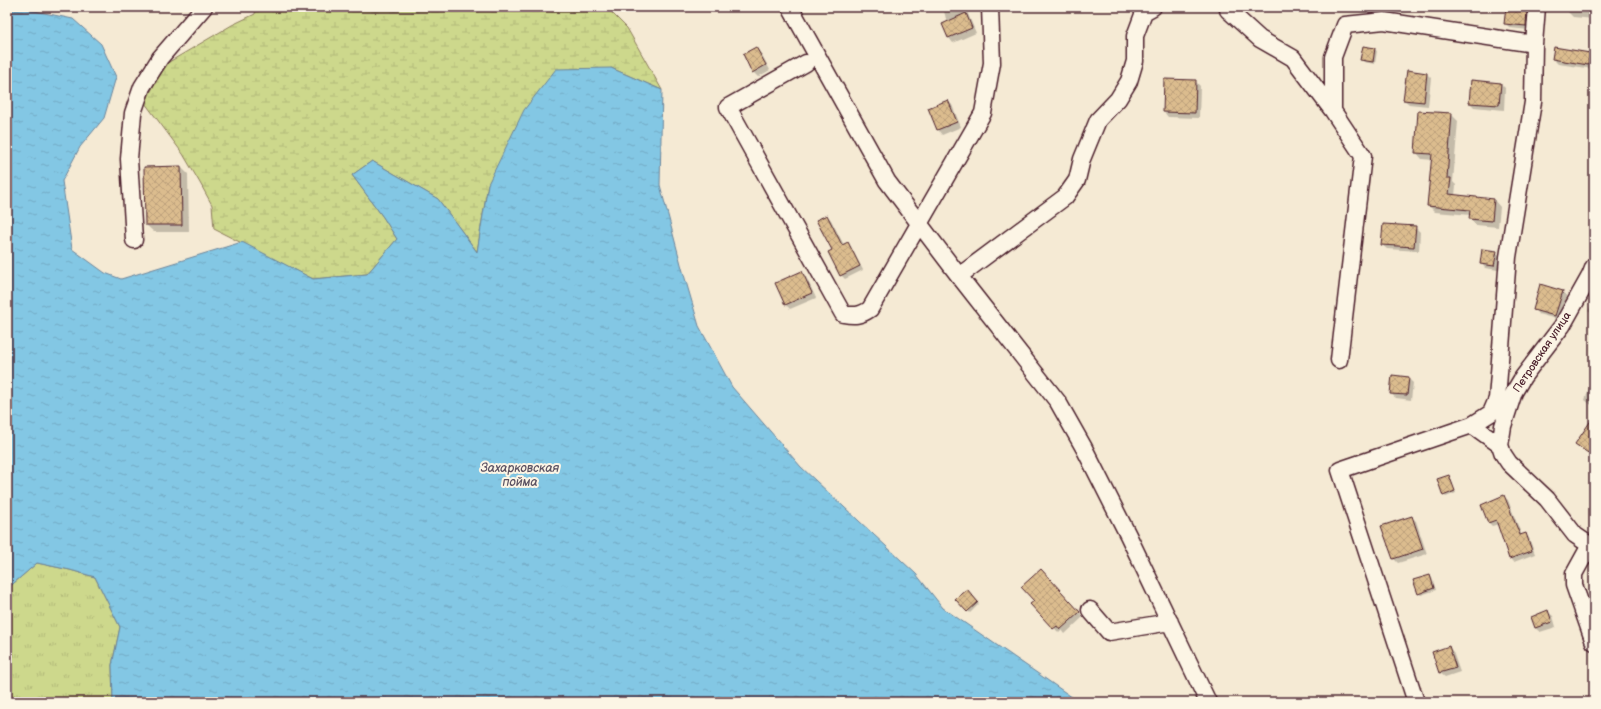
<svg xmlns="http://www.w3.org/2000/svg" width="1601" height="709" viewBox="0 0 1601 709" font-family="'Balsamiq Sans',sans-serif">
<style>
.grass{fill:url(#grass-tufts);stroke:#8c7c5c}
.wetland{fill:url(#wetland-marsh);stroke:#8c7c5c}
.water{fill:url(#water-ripples);stroke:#6c849a}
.shadow{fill:#0003}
.building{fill:url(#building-cross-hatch);stroke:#4a1f2b}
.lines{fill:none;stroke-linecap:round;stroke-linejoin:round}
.minor-casing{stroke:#4a1f2b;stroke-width:19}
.minor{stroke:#fcf5e5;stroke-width:16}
.labels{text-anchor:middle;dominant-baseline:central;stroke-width:4;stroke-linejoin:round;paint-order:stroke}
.street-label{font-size:11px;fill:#4a1f2b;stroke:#fcf5e5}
.water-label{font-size:12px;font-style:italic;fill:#5b5162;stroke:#fcf5e5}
</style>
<defs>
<pattern id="grass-tufts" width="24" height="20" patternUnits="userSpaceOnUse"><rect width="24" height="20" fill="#cdd88c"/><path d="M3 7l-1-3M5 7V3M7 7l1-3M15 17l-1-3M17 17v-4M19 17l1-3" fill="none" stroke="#b2b979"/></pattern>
<pattern id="wetland-marsh" width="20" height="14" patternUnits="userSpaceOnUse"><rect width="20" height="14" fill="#cdd88c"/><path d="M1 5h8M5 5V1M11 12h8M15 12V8" fill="none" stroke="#b2b979"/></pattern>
<pattern id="water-ripples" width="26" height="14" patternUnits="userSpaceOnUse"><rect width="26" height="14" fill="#83c7e4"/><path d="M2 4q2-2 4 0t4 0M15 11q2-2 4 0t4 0" fill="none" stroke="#73aac4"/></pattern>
<pattern id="building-cross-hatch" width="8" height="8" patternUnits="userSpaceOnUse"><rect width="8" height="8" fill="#dbbc8e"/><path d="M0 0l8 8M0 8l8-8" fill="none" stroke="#bda17b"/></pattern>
</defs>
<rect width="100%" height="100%" fill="#f5ead4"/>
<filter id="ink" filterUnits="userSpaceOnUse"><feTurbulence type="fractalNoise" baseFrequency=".025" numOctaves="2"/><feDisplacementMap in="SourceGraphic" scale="8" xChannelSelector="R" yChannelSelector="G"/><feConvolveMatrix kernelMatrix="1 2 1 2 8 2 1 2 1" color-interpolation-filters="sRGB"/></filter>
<g filter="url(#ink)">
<path class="grass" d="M37 563 70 570 95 577 120 627 112 665 113 702H7V589Z"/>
<path class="wetland" d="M256 7H606L627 28 662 90 611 68 488 184 477 252 438 199 372 161 352 175 383 217 397 239 367 274 313 279 214 229 212 205 200 183 183 154 145 103 156 81 169 62 232 25 255 14Z"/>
<path class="water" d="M25 9 73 19 101 44 116 77 104 118 80 147 62 181 72 249 105 273 121 279 242 242 313 279 367 274 397 239 383 217 352 175 372 161 438 199 477 252 488 184 524 110 556 69 611 68 662 90 660 185 682 268 699 326 732 387 801 467 916 574 943 608 1079 702H113L112 665 120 627 95 577 70 570 37 563 7 589V10Z"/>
<path class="shadow" d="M943 7H965L976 33 953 43 949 38 943 24 947 23Z
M1507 7H1528L1532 11 1530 30 1510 28 1505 23Z
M1569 7H1594V19L1573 17 1568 12Z
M756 48 761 53 770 70 758 77 753 72Z
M1374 49 1377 51 1375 64 1364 62 1362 60Z
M1590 54 1594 58 1593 69 1558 64 1553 59Z
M1427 74 1431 78 1428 106 1409 104 1404 100Z
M1195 81 1200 86 1199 118 1168 117 1164 112Z
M1501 84 1505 88 1504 110 1474 107 1470 103Z
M948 101 952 105 961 127 942 135 938 130 929 108Z
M1451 114 1458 121 1453 182 1456 185 1455 196 1494 200 1500 207 1498 227 1476 225 1470 219 1471 215 1435 212 1428 205 1433 160 1422 159 1416 152Z
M181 167 188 174 189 232H154L146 225Z
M827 216 831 220 844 245 847 243 851 247 863 270 845 279 841 275Z
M1415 227 1420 232 1419 251 1387 249 1382 245Z
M1496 252 1501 257 1498 270 1485 268 1481 263Z
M801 273 806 277 816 298 790 309 786 305Z
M1562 292 1567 296 1560 320 1538 314 1534 309Z
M1594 299V316L1588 311Z
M1408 378 1413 383 1411 400 1396 398 1391 394Z
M1590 385 1594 387V406L1590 404 1585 400Z
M1594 418V457L1576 444Z
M1449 476 1456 493 1446 497 1444 495Z
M1504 497 1508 500 1522 536 1525 534 1529 538 1535 554 1514 562 1510 558 1499 524 1492 526 1489 523Z
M1411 517 1416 521 1427 554 1398 563 1394 559Z
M1045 575 1083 617 1065 634 1062 630 1059 633 1032 604 1035 601Z
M1430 576 1432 578 1436 590 1421 595 1418 593Z
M967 591 979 604 970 613 957 599Z
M1548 612 1553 616 1556 627 1540 632 1535 628Z
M1449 647 1453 652 1460 672 1445 677 1440 673 1434 653Z"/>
<path class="building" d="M1506 7H1527L1526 26 1504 24Z
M966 13 972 28 948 38 942 24Z
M1363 46 1375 48 1373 62 1360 60Z
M756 47 766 65 752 73 743 54Z
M1554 47 1590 53 1588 65 1552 59Z
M1407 70 1427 73 1424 102 1403 100Z
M1164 79 1196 80 1195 113 1163 112Z
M1471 80 1501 83 1499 105 1469 103Z
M948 100 957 122 937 130 928 108Z
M1418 111 1452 113 1447 178H1451L1449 194 1494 199 1492 221 1469 219 1470 210 1427 206 1432 154 1415 153Z
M181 166 182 225H145L144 167Z
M827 215 842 245 848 242 860 266 840 276 828 252 832 250 816 220Z
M1383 224 1416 226 1414 247 1381 245Z
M1482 249 1497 251 1494 266 1480 264Z
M802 271 812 293 785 305 775 283Z
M1540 284 1563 291 1555 316 1533 310Z
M1392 375 1409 377 1407 395 1390 394Z
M1594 416V457L1575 444Z
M1449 475 1455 491 1443 496 1437 479Z
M1504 495 1520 535 1526 533 1532 551 1509 559 1496 520 1488 523 1481 505Z
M1412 516 1423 549 1393 559 1381 526Z
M1041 569 1080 612 1060 630 1057 626 1053 629 1030 604 1034 601 1021 587Z
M1430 575 1434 588 1418 594 1413 580Z
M967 589 978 602 967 612 955 599Z
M1548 610 1552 622 1535 628 1531 617Z
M1449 646 1456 668 1439 673 1432 652Z"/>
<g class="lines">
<defs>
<path id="minor" d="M790 7 887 181 959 276 1058 402 1084 448 1128 535 1208 702
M1228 10 1260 39 1293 58 1333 111 1363 156 1339 360
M806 63 728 107 843 314C854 316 860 316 870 309L983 113 992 63 990 7
M1333 111V57L1345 25 1384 21 1534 44
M134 240 129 159 133 113 142 87 160 58 204 7
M1594 266 1590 276 1562 326 1523 377 1514 392 1503 426 1500 445 1503 454 1509 463 1547 499 1575 535 1594 548
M959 276 1065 197 1077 180 1082 159 1098 120 1118 99 1129 81 1135 61V36L1144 12 1153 7
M1472 425 1500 445
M1590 545 1574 574V585L1594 642
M1090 610 1109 632 1170 622
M1416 702 1340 470 1472 425 1491 413 1497 399 1508 257 1533 102 1534 44 1537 7"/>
</defs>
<use href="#minor" class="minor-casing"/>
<use href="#minor" class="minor"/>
</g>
</g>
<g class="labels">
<g class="street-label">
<text transform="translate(1542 352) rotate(-56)">Петровская улица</text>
</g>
<g class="water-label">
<text x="520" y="468">Захарковская<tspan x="520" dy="14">пойма</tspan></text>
</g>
</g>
<rect width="1601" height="709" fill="none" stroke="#fcf5e5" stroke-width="24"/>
<rect x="12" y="12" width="1577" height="685" fill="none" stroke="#4a1f2b" stroke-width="1.5" filter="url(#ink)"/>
</svg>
